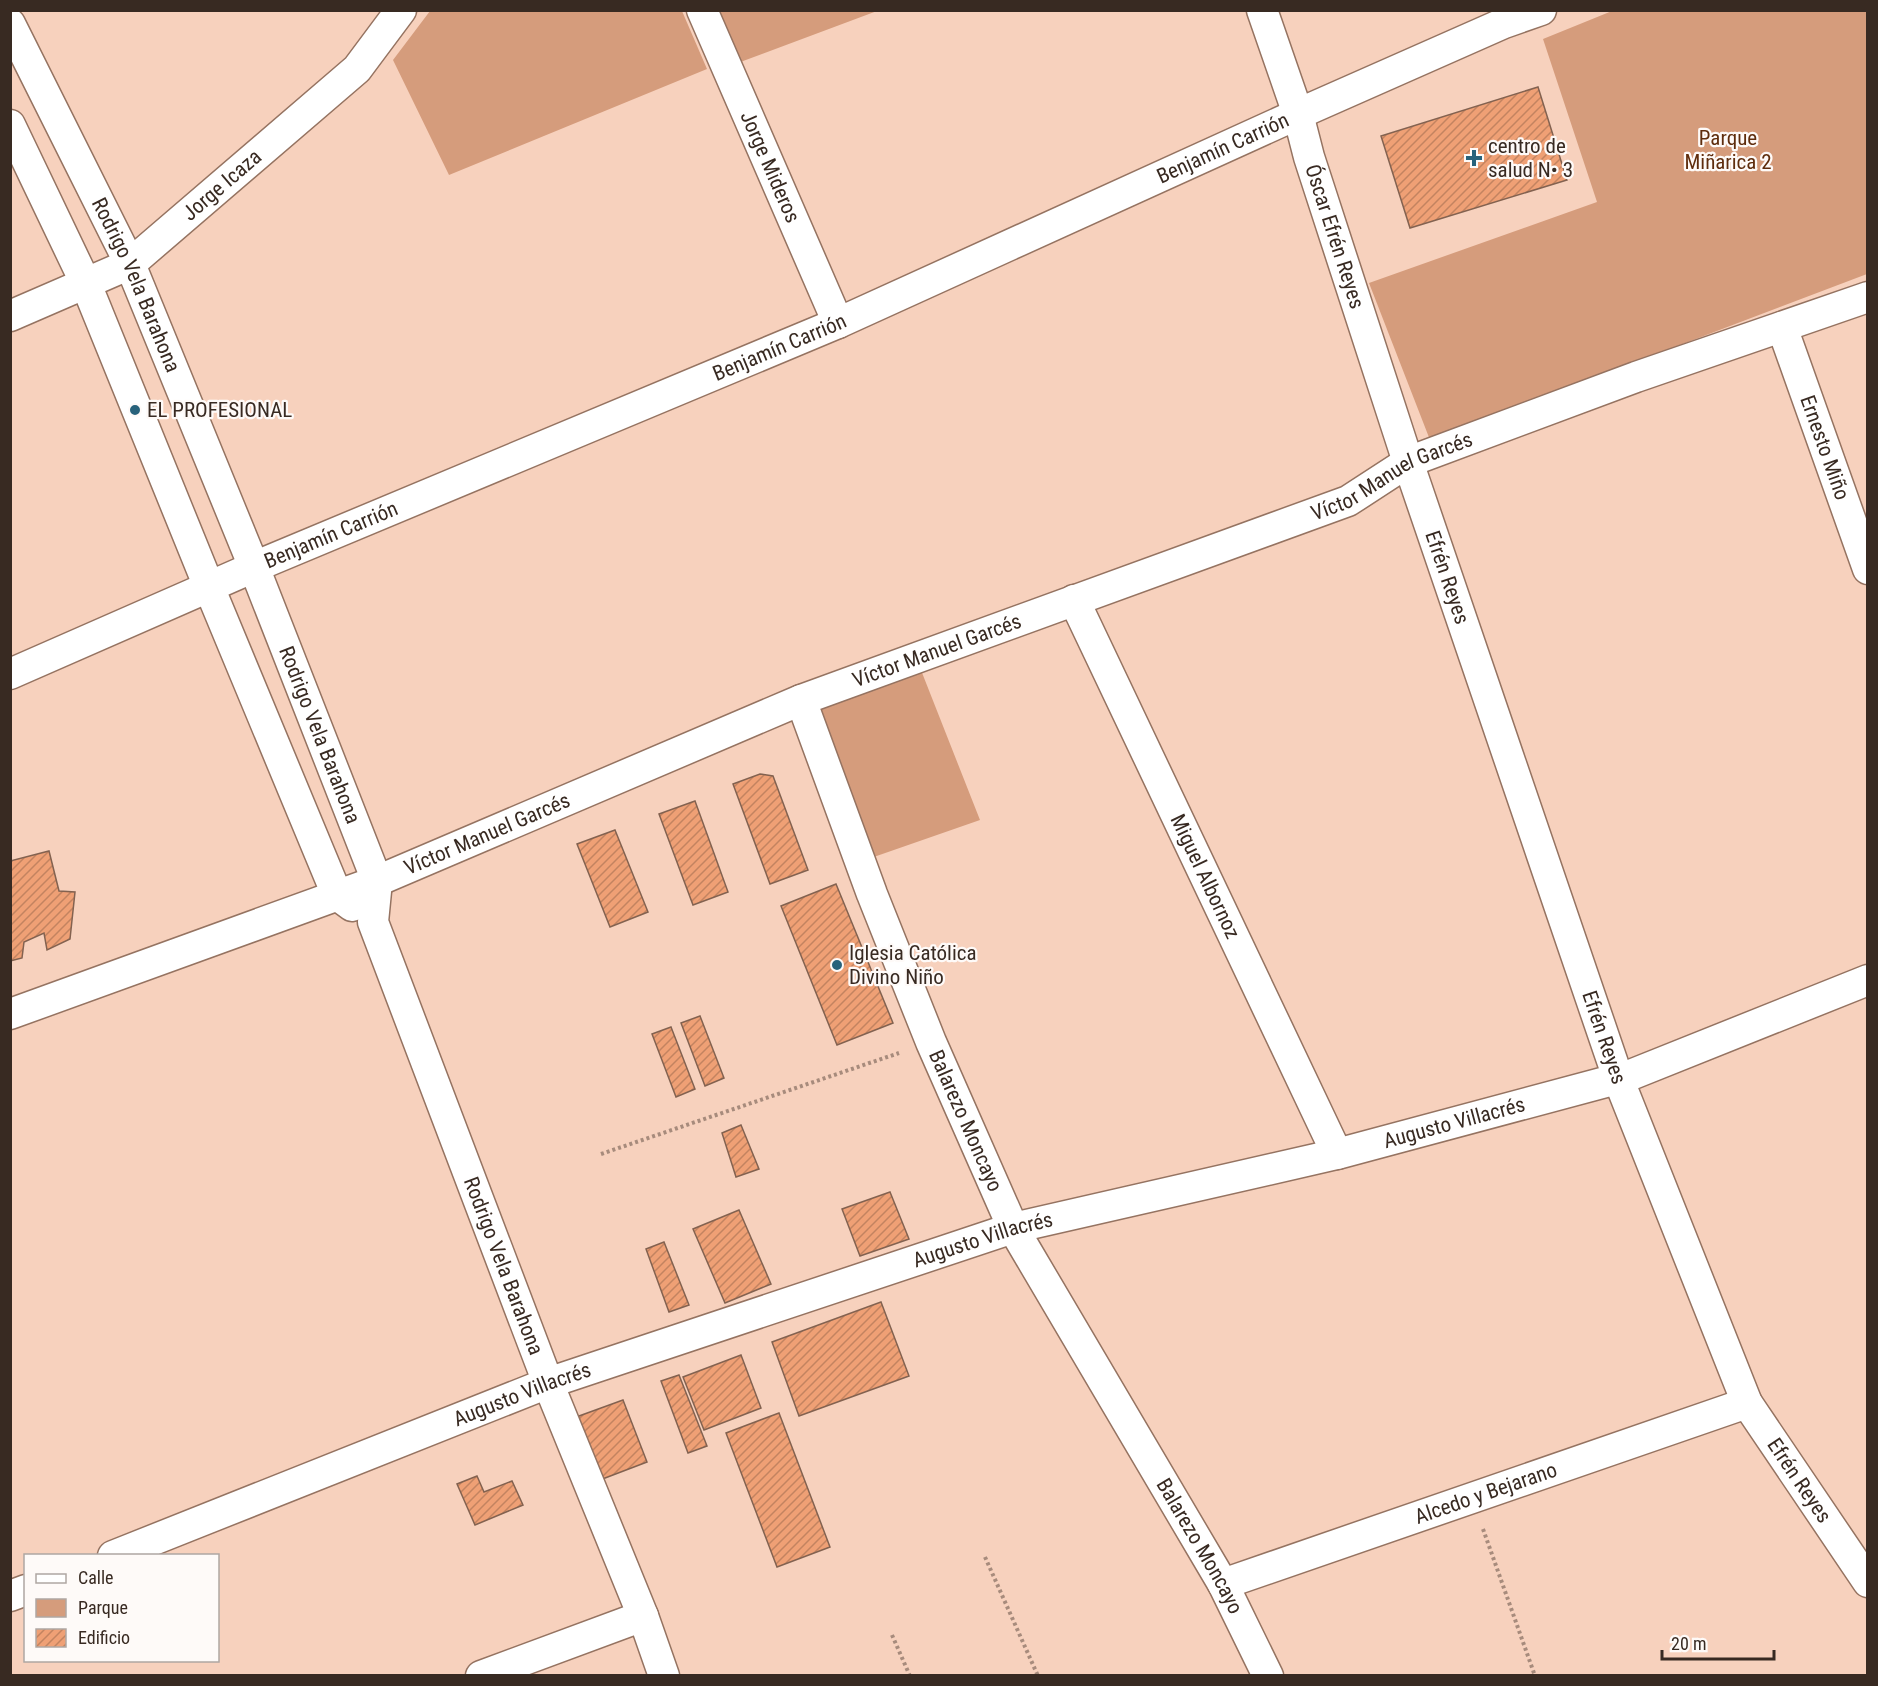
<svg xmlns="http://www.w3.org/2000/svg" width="1878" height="1686" viewBox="0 0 1878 1686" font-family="'Roboto Condensed',sans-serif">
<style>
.park{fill:#d59c7c}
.building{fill:url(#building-hatch);stroke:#836250;stroke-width:1.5}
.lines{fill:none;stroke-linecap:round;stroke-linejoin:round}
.minor-casing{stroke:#957361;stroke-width:33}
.path{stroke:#a78b7c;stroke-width:4;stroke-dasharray:3 3;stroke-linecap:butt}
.minor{stroke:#fff;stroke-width:30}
.poi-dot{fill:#28627b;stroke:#fefaf8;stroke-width:2}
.labels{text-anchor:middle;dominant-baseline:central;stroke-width:4.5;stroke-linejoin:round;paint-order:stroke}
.park-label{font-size:21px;fill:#5f2d0d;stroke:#fefaf8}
.poi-label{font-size:21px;fill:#382a22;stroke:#fefaf8;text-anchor:start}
.street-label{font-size:21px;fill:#382a22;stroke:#fefaf8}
</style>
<defs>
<pattern id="building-hatch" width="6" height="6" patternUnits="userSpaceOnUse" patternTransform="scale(1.5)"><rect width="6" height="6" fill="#efa075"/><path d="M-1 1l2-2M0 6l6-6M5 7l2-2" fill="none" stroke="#c38360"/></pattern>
</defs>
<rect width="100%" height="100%" fill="#f7d1bd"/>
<path class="park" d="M682 11 707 69 449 175 393 60 430 11Z
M705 11H877L727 67Z
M1612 11H1867V274L1430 440 1369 283 1597 202 1543 39Z
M917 660 980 820 868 859 804 701Z"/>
<path class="building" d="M1538 87 1567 180 1410 228 1381 136Z
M760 774 773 776 808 870 770 884 733 784Z
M695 801 728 892 693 905 659 814Z
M615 830 648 912 610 927 577 844Z
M49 851 59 891 75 892 70 939 47 950 44 933 24 942 22 958 10 961V861Z
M836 884 893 1023 837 1045 781 906Z
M700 1016 724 1078 705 1086 681 1023Z
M671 1027 695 1089 676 1097 652 1034Z
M741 1125 759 1169 736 1177 722 1133Z
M890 1192 909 1239 860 1256 842 1209Z
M739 1210 771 1284 725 1303 693 1229Z
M664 1242 689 1305 669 1312 646 1249Z
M881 1302 909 1376 799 1416 772 1342Z
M741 1355 761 1408 704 1430 683 1377Z
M679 1375 707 1446 688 1453 661 1381Z
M623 1400 647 1462 592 1483 568 1420Z
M779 1413 830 1547 777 1567 726 1433Z
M477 1476 484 1492 512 1481 523 1505 475 1525 457 1484Z"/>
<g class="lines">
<defs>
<g id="minor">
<path id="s1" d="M702 10 838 323"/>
<path id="s2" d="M1262 10 1298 114 1309 157 1408 462 1618 1078 1747 1403 1868 1582"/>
<path id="s3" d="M10 24 130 264 254 567 377 881 373 922 548 1383 643 1616 664 1676"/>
<path d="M10 125 86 284 209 587 337 895 352 906"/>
<path id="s4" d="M10 316 130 264 357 69 401 10"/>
<path id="s5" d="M1782 327 1868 569"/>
<path id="s6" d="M1074 600 1337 1154"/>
<path id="s7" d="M10 674 254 567 838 323 1298 114 1504 23 1541 10"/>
<path id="s8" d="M801 700 872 894 931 1042 1013 1228 1223 1584 1268 1676"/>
<path id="s9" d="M10 1014 377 881 801 700 1348 501 1408 462 1636 377 1868 297"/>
<path id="s10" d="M113 1556 548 1383 1013 1228 1337 1154 1628 1076 1868 980"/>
<path id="s11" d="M1223 1584 1747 1403"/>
<path d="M10 1596 26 1590"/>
<path d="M481 1676 643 1616"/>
</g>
</defs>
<use href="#minor" class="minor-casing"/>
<path class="path" d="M601 1154 899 1053
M1483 1529 1535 1676
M985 1557 1038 1676
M892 1635 910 1676"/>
<use href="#minor" class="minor"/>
</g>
<g class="poi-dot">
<path d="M1471 149h6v6h6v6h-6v6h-6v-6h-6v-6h6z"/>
<circle cx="135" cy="410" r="6"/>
<circle cx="837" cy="965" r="6"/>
</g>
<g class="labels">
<g class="park-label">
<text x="1728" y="138">Parque<tspan x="1728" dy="24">Miñarica 2</tspan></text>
</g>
<g class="poi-label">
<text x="1488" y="146">centro de<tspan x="1488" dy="24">salud N• 3</tspan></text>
<text x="147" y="410">EL PROFESIONAL</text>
<text x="849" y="953">Iglesia Católica<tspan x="849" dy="24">Divino Niño</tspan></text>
</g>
<g class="street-label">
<text stroke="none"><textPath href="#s7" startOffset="1322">Benjamín Carrión</textPath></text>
<text stroke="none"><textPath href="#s1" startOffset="171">Jorge Mideros</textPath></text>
<text stroke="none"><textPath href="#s4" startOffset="252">Jorge Icaza</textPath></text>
<text stroke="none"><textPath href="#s2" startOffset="238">Óscar Efrén Reyes</textPath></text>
<text stroke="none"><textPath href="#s3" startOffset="290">Rodrigo Vela Barahona</textPath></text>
<text stroke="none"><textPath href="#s7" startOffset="836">Benjamín Carrión</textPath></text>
<text stroke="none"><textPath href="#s5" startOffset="128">Ernesto Miño</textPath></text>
<text stroke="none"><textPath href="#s9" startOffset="1484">Víctor Manuel Garcés</textPath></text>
<text stroke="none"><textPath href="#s7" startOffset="350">Benjamín Carrión</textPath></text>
<text stroke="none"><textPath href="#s2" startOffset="597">Efrén Reyes</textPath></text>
<text stroke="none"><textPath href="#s9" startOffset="996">Víctor Manuel Garcés</textPath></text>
<text stroke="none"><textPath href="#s3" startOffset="776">Rodrigo Vela Barahona</textPath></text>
<text stroke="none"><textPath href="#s9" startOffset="510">Víctor Manuel Garcés</textPath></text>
<text stroke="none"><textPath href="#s6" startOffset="306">Miguel Albornoz</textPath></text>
<text stroke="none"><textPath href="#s2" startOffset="1083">Efrén Reyes</textPath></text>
<text stroke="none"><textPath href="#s8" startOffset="452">Balarezo Moncayo</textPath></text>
<text stroke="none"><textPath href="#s10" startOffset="1412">Augusto Villacrés</textPath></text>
<text stroke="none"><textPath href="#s10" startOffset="926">Augusto Villacrés</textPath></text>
<text stroke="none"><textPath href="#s3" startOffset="1342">Rodrigo Vela Barahona</textPath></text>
<text stroke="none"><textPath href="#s10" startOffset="440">Augusto Villacrés</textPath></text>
<text stroke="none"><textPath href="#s2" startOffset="1569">Efrén Reyes</textPath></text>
<text stroke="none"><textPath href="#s11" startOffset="278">Alcedo y Bejarano</textPath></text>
<text stroke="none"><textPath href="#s8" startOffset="938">Balarezo Moncayo</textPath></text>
</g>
</g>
<rect width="1878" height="1686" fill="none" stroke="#382a22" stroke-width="24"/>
<rect x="24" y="1554" width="195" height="108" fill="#fefaf8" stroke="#afa7a2" stroke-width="1.5"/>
<rect x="36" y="1574" width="30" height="9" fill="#ffffff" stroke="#afa7a2" stroke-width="1.5"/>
<text x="78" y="1584" font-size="18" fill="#382a22">Calle</text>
<rect x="36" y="1599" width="30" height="18" fill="#d59c7c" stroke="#afa7a2" stroke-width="1.5"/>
<text x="78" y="1614" font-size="18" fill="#382a22">Parque</text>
<rect x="36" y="1629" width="30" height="18" fill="url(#building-hatch)" stroke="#afa7a2" stroke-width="1.5"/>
<text x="78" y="1644" font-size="18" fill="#382a22">Edificio</text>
<path d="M1662 1650v9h112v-9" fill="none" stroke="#382a22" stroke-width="3"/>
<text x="1671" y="1650" font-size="18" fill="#382a22" stroke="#fefaf8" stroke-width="4.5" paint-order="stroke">20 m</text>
</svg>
